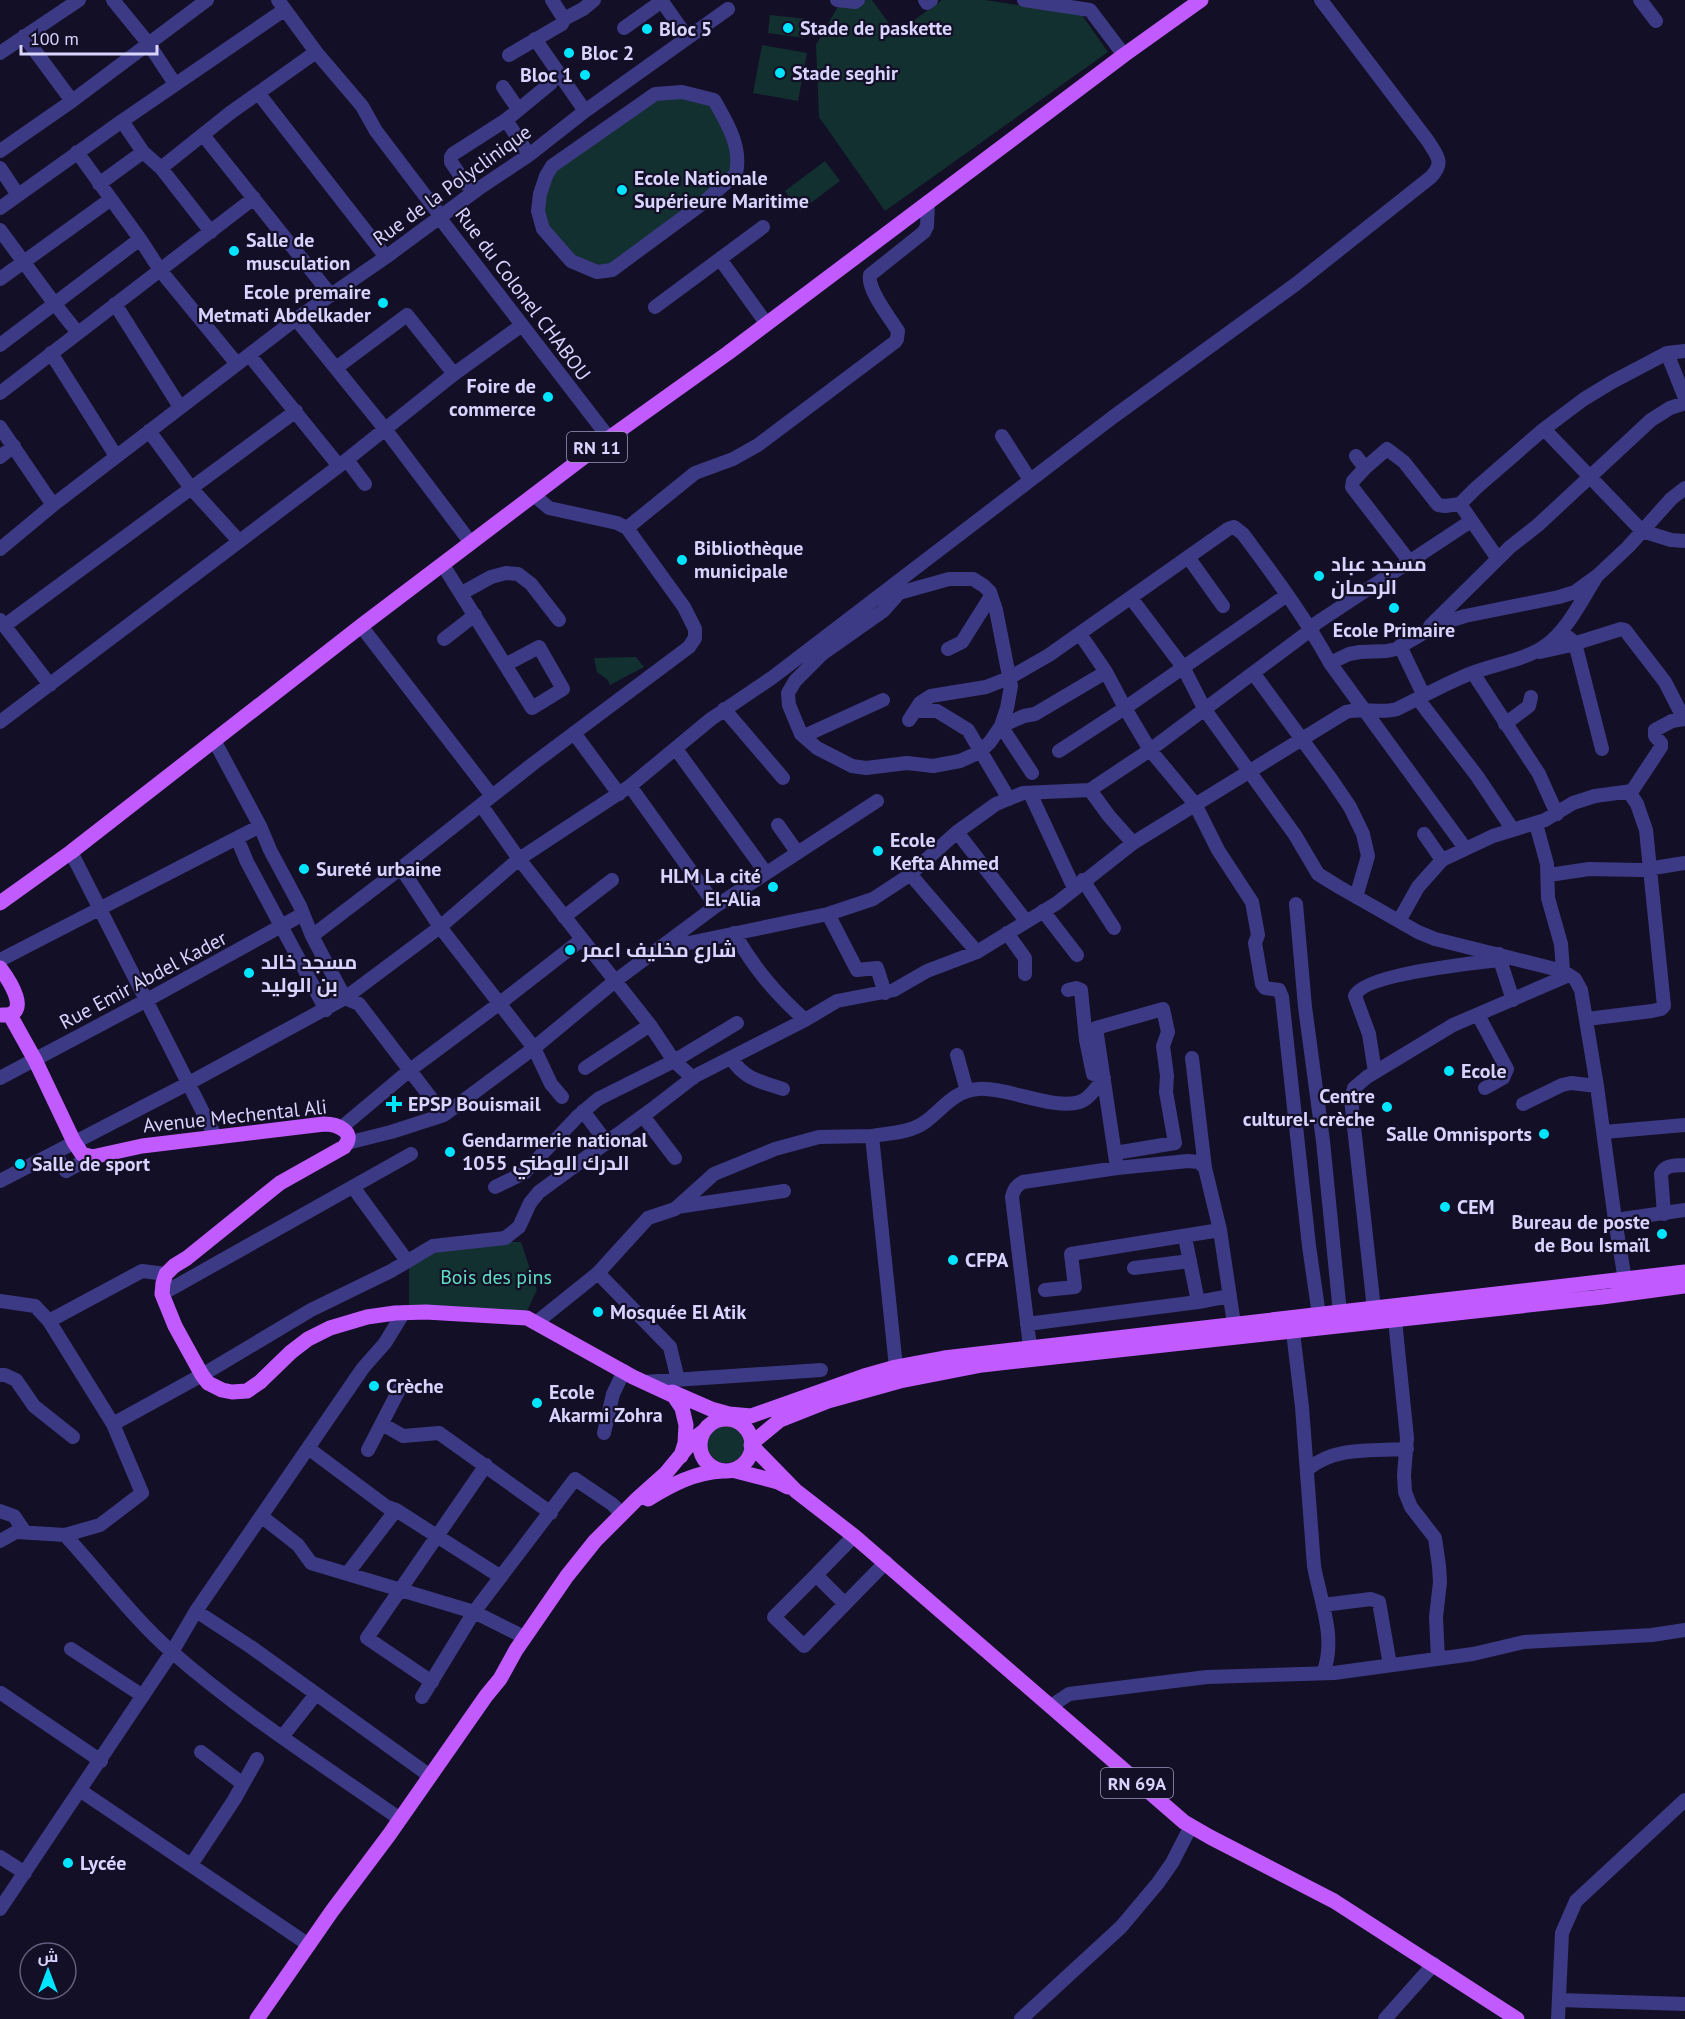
<svg xmlns="http://www.w3.org/2000/svg" width="1685" height="2019" viewBox="0 0 1685 2019" font-family="'PT Sans',Cairo,sans-serif">
<style>
.green{fill:#12302f}
.lines{fill:none;stroke-linecap:round;stroke-linejoin:round}
.minor{stroke:#3d3a85;stroke-width:14}
.major{stroke:#c25bff;stroke-width:15}
.poi-dot{fill:#00e5ff;stroke:#130f26;stroke-width:2}
.labels{text-anchor:middle;dominant-baseline:central;stroke-width:4.5;stroke-linejoin:round;paint-order:stroke}
.shield{fill:#130f26;stroke:#9e99be;stroke-width:1.5}
.shield-label{font-size:18px;font-weight:bold;fill:#d9d4ff}
.poi-label{font-size:20px;font-weight:bold;fill:#d9d4ff;stroke:#130f26;text-anchor:start}
.street-label{font-size:20px;fill:#d9d4ff;stroke:#130f26}
.park-label{font-size:20px;fill:#5fe0c0;stroke:#130f26}
</style>
<rect width="100%" height="100%" fill="#130f26"/>
<path class="green" d="M872 0 896 33 942 0H985L1082 15 1108 52 885 211 819 117 816 45 841 1Z
M770 15 808 19 805 38 768 33Z
M762 45 807 53 798 101 753 93Z
M655 94 711 99 729 126 736 174 612 270 571 261 543 229 546 176Z
M825 161 840 181 800 211 785 191Z
M636 657 644 667 610 685 608 680 597 672 594 658Z
M508 1242H521L537 1290 526 1313 409 1307V1266L438 1248Z
M707 1444a19 19 0 1 1 38 0a19 19 0 1 1-38 0Z"/>
<g class="lines">
<path class="minor" d="M113 0 148 43 175 84
M278 0 316 52 362 106 376 131 436 210 439 217 609 438
M661 0 687 37
M837 0 855 2 858 0
M925 0 927 3 931 0
M1024 0 1090 10 1124 55
M1640 0 1656 21
M564 19 583 9 594 0
M624 28 662 1
M24 36 72 101
M535 39 585 111
M0 53 79 0
M509 55 562 24 564 19 552 0
M503 87 518 109
M682 92 714 100C727 123 742 146 736 174L703 203 612 270 597 272 571 261 543 229 538 211 540 194 546 176 552 166 655 94Z
M259 94 386 257
M506 120 529 155
M122 121 284 10
M203 135 330 294
M0 151 72 101 207 0
M77 152 140 239 160 270 237 364
M0 168 18 195
M161 168 211 232
M99 184 143 152
M466 184 451 162V157L453 154 506 120 551 83
M0 208 122 121 143 152 161 168 230 113 316 52
M0 230 54 303 78 333
M720 259 766 323
M0 279 111 199
M115 304 180 407
M655 307 763 227
M296 319 385 429 471 543
M0 345 140 239
M1685 351 1667 353 1685 398
M51 353 116 456
M250 356 339 466
M336 368 407 315 454 374
M0 393 254 198
M0 427 53 505
M1544 429 1642 531 1671 540 1685 541
M149 431 191 488 239 541
M1002 436 1030 480
M1356 456 1365 468 1353 481 1352 487 1410 562
M0 457 14 446
M347 460 365 484
M1365 468 1387 449 1404 462 1438 505 1445 506 1460 504
M627 528 695 473 733 459 758 445 895 342 897 339 898 331C890 318 867 290 870 275L924 232 927 226 928 202
M0 549 53 505 296 319 386 257 478 189 529 155 585 111 728 9
M1188 557 1223 606
M1498 559 1460 504 1476 488 1544 429 1584 399 1612 382 1667 353
M443 565 532 708 563 689 539 647 505 665
M949 579H973L984 586 990 592 996 610 1011 686 1007 708 1001 726 990 742 980 752 960 761 933 766 907 763 866 768 852 766 817 748 801 734 789 705 788 693 795 681 822 654 883 611 899 593Z
M462 593 491 577 506 573 518 574 531 584 559 620
M1131 598 1183 667 1205 710 1295 835 1318 874 1339 887 1418 932 1435 939 1563 971 1575 979 1581 990 1597 1086 1615 1220 1625 1280
M0 620 50 685
M4 626 296 411
M361 626 492 796
M1430 626 1510 547 1538 525 1651 420 1670 408 1685 403
M1080 634 1106 672 1125 708 1150 750 1195 804 1218 850 1252 902 1258 935 1255 943 1262 984 1265 988 1279 990 1282 997 1309 1246 1319 1315
M1568 637 1575 643 1602 749
M444 639 475 615
M1400 646 1424 696
M948 649 962 642 991 596
M1540 652 1567 646 1621 629 1625 630 1665 682 1684 719
M1330 663 1349 654 1360 652 1387 651 1396 649 1439 624 1465 616 1559 597 1575 592 1597 576 1628 547 1671 499 1685 488
M1473 673 1539 774 1557 814
M1254 674 1331 779 1350 807 1363 834 1368 856 1356 897
M1418 699 1477 776 1513 830
M724 709 783 778
M915 711H937L968 730 1009 799
M909 720 920 703 931 696 986 687 1009 678 1049 655 1228 529 1234 527 1243 534C1274 576 1305 617 1330 663L1465 848
M0 722 339 466 454 374 522 325
M1505 724 1529 706 1531 697
M574 733 619 794
M804 736 883 700
M215 742 260 826 270 850 300 906 312 936 345 998 359 1004 444 1115
M676 749 766 873
M1059 751 1125 708 1287 595
M1032 773 1001 726 1024 716 1035 714 1106 672
M630 786 716 906
M1090 790 1109 816 1133 843
M1030 793 1074 888
M481 805 519 859 650 1025 674 1061 693 1078
M1536 824 1547 864 1548 898 1561 944 1563 971
M778 825 797 852
M957 832 1026 921
M1424 834 1442 860
M237 838 247 862 326 1010
M71 852 215 1136
M401 868 440 927 534 1048 551 1084 562 1097
M910 874 977 952
M1549 875 1589 869 1641 870 1685 863
M1083 880 1114 928
M1296 904 1305 1007 1323 1141 1340 1313
M1043 911 1077 955
M828 914 857 970 877 968 885 993
M564 917 612 880
M1399 921 1418 887 1442 860 1493 836 1545 820 1573 803 1595 796 1632 791 1661 747V743L1655 736V730L1672 721 1685 719
M734 933C754 968 775 993 805 1020
M1007 933 1025 958V974
M312 936 401 868 534 763 689 647 695 638V629L684 607 627 528 617 523 549 508 535 496
M660 949 828 914 873 899 908 876 957 832 996 804 1023 793 1090 790 1150 750 1312 629 1315 624 1471 521
M0 960 260 826
M1500 960 1513 1000
M1478 1015 1507 1069 1503 1078 1485 1088
M1587 1019 1652 1011 1661 1009 1664 1006 1646 830 1637 804 1629 792
M957 1055 967 1091
M731 1058C745 1080 760 1081 783 1089
M1192 1058 1205 1168
M585 1068 650 1025
M1375 1072 1369 1034 1355 996C1363 974 1475 963 1500 960L1499 954
M0 1078 147 1000 303 914
M1523 1104 1562 1085 1571 1083 1597 1086
M583 1111 607 1143
M643 1116 675 1158
M342 1127 410 1070 500 1003 581 940
M1604 1132 1685 1125
M872 1136C889 1133 910 1133 925 1122 943 1109 953 1091 978 1089 1005 1086 1056 1112 1082 1101 1091 1097 1098 1085 1104 1078L1093 1074 1086 1040 1081 990 1076 988 1068 990
M347 1143 391 1132 444 1115 534 1048 615 981 716 906 877 801
M54 1153 66 1171 92 1157
M1115 1153 1175 1143 1166 1092 1167 1076 1163 1046 1168 1032 1163 1009 1096 1028C1103 1074 1110 1121 1117 1168
M0 1181 189 1083 345 998 440 927 519 859 630 786 711 719 773 677 1113 417 1296 284 1431 177C1445 162 1437 156 1428 141L1321 0
M353 1187 407 1261
M495 1187 524 1173 578 1116 598 1099 674 1061 737 1023
M677 1207 784 1191
M1664 1214 1661 1174C1665 1164 1676 1166 1685 1165
M1615 1220 1685 1210
M1185 1237 1198 1302
M1134 1268 1190 1261
M598 1273 670 1347 678 1380
M1045 1290 1075 1287 1071 1254 1220 1230
M162 1294 411 1154
M0 1301 35 1306 49 1321 113 1424 142 1493 100 1525 65 1535 16 1532 0 1541
M1374 1309 1351 1099 1354 1088 1367 1077 1453 1025 1569 975
M1395 1320 1407 1438 1404 1475 1405 1492 1411 1507 1435 1538 1439 1566 1440 1582 1436 1617 1438 1659
M49 1321 142 1271 166 1274
M537 1322 598 1273 648 1218 675 1209 714 1174 775 1149 819 1137 872 1136 896 1367
M1027 1324 1198 1302 1230 1296
M1293 1332 1302 1407 1314 1566C1320 1600 1337 1639 1323 1673
M1030 1347 1012 1197C1014 1189 1016 1186 1023 1182L1117 1168 1188 1161 1199 1162 1205 1168 1220 1230 1234 1324
M0 1375H5L16 1380 34 1406 73 1437
M644 1382 821 1370
M113 1424 202 1375 311 1310 391 1271 433 1246 505 1238 519 1227 530 1203 539 1192 651 1110 695 1076 805 1020 837 1001 894 990 927 971 977 952 1057 903 1133 843 1346 712C1363 707 1380 714 1397 709 1422 697 1446 683 1472 673 1495 664 1525 660 1545 646 1568 630 1582 599 1597 576
M382 1424 403 1436 439 1433 551 1513
M604 1433 613 1394 624 1371
M308 1448 387 1507 396 1510 501 1577
M368 1450 400 1388
M1308 1469C1335 1446 1373 1451 1407 1449
M0 1511 14 1516 25 1532
M261 1516 298 1545 311 1563 474 1612 518 1634 524 1639
M65 1535C100 1573 133 1618 172 1652 243 1714 323 1765 400 1819
M854 1536 816 1575 845 1604 886 1562
M347 1574 396 1510
M816 1575 774 1617 804 1646 845 1604
M1323 1605 1371 1599 1379 1602 1390 1665
M196 1611 251 1647 430 1776
M71 1649 143 1696
M432 1682 367 1638 486 1465
M1 1693 101 1761
M422 1697 474 1612 575 1479 612 1504 622 1514
M1051 1706 1069 1694 1207 1677 1334 1673 1473 1654 1524 1642 1652 1635 1685 1630
M282 1737 316 1694
M201 1752 243 1784
M81 1791 309 1945
M0 1857 25 1873
M191 1865 234 1800 257 1759
M0 1909 172 1652 196 1611 363 1368 385 1343 404 1312
M1559 2000 1685 2004
M1021 2019 1121 1927 1158 1883 1172 1863 1191 1826
M1385 2019 1434 1964
M1558 2019 1562 1933 1576 1901 1685 1800"/>
<path class="major" d="M0 903 71 852 361 626 609 438 728 353 1124 55 1201 0
M0 968C9 980 33 1016 2 1015
M10 1015 35 1060 74 1142 82 1154 92 1157 142 1146 324 1124C337 1124 357 1132 344 1147L280 1183 187 1258 174 1266 166 1274 163 1283 162 1294 175 1326 202 1375 208 1383 222 1390 232 1392 247 1391 260 1382 291 1352 308 1339 330 1328 367 1317 395 1313 426 1312 527 1318 633 1377 674 1396 682 1408 686 1425 685 1443 681 1456
M672 1392 711 1409 729 1414 751 1416 864 1376 896 1367 944 1358 1685 1272
M700 1445a26 26 0 1 1 52 0a26 26 0 1 1-52 0Z
M752 1443 780 1420 828 1401 900 1381 982 1365 1602 1297 1685 1286
M751 1445 796 1491 854 1536 1184 1822 1210 1837 1334 1901 1517 2019
M732 1470 778 1482 788 1487
M648 1499C671 1485 695 1472 723 1471
M257 2019 332 1911 389 1835 486 1696 500 1679 516 1650 567 1576 595 1541 638 1498 666 1473 695 1438 704 1431"/>
</g>
<g class="poi-dot">
<circle cx="788" cy="28" r="6"/>
<circle cx="647" cy="29" r="6"/>
<circle cx="569" cy="53" r="6"/>
<circle cx="780" cy="73" r="6"/>
<circle cx="585" cy="75" r="6"/>
<circle cx="622" cy="190" r="6"/>
<circle cx="234" cy="251" r="6"/>
<circle cx="383" cy="303" r="6"/>
<circle cx="548" cy="397" r="6"/>
<circle cx="682" cy="560" r="6"/>
<circle cx="1319" cy="576" r="6"/>
<circle cx="1394" cy="608" r="6"/>
<circle cx="878" cy="851" r="6"/>
<circle cx="304" cy="869" r="6"/>
<circle cx="773" cy="887" r="6"/>
<circle cx="570" cy="950" r="6"/>
<circle cx="249" cy="973" r="6"/>
<circle cx="1449" cy="1071" r="6"/>
<path d="M391 1095h6v6h6v6h-6v6h-6v-6h-6v-6h6z"/>
<circle cx="1387" cy="1107" r="6"/>
<circle cx="1544" cy="1134" r="6"/>
<circle cx="450" cy="1152" r="6"/>
<circle cx="20" cy="1164" r="6"/>
<circle cx="1445" cy="1207" r="6"/>
<circle cx="1662" cy="1234" r="6"/>
<circle cx="953" cy="1260" r="6"/>
<circle cx="598" cy="1312" r="6"/>
<circle cx="374" cy="1386" r="6"/>
<circle cx="537" cy="1403" r="6"/>
<circle cx="68" cy="1863" r="6"/>
</g>
<g class="labels">
<g class="shield">
<rect x="567" y="432" width="60" height="30" rx="4.5"/>
<rect x="1101" y="1768" width="72" height="30" rx="4.5"/>
</g>
<g class="shield-label">
<text x="597" y="447">RN 11</text>
<text x="1137" y="1783">RN 69A</text>
</g>
<g class="poi-label">
<text x="800" y="28">Stade de paskette</text>
<text x="659" y="29">Bloc 5</text>
<text x="581" y="53">Bloc 2</text>
<text x="792" y="73">Stade seghir</text>
<text x="573" y="75" text-anchor="end">Bloc 1</text>
<text x="634" y="178">Ecole Nationale<tspan x="634" dy="23">Supérieure Maritime</tspan></text>
<text x="246" y="240">Salle de<tspan x="246" dy="23">musculation</tspan></text>
<text x="371" y="292" text-anchor="end">Ecole premaire<tspan x="371" dy="23">Metmati Abdelkader</tspan></text>
<text x="536" y="386" text-anchor="end">Foire de<tspan x="536" dy="23">commerce</tspan></text>
<text x="694" y="548">Bibliothèque<tspan x="694" dy="23">municipale</tspan></text>
<text x="1331" y="564">مسجد عباد<tspan x="1331" dy="23">الرحمان</tspan></text>
<text x="1394" y="630" text-anchor="middle">Ecole Primaire</text>
<text x="890" y="840">Ecole<tspan x="890" dy="23">Kefta Ahmed</tspan></text>
<text x="316" y="869">Sureté urbaine</text>
<text x="761" y="876" text-anchor="end">HLM La cité<tspan x="761" dy="23">El-Alia</tspan></text>
<text x="582" y="950">شارع مخليف اعمر</text>
<text x="261" y="962">مسجد خالد<tspan x="261" dy="23">بن الوليد</tspan></text>
<text x="1461" y="1071">Ecole</text>
<text x="1375" y="1096" text-anchor="end">Centre<tspan x="1375" dy="23">culturel- crèche</tspan></text>
<text x="408" y="1104">EPSP Bouismail</text>
<text x="1532" y="1134" text-anchor="end">Salle Omnisports</text>
<text x="462" y="1140">Gendarmerie national<tspan x="462" dy="23">1055 الدرك الوطني</tspan></text>
<text x="32" y="1164">Salle de sport</text>
<text x="1457" y="1207">CEM</text>
<text x="1650" y="1222" text-anchor="end">Bureau de poste<tspan x="1650" dy="23">de Bou Ismaïl</tspan></text>
<text x="965" y="1260">CFPA</text>
<text x="610" y="1312">Mosquée El Atik</text>
<text x="386" y="1386">Crèche</text>
<text x="549" y="1392">Ecole<tspan x="549" dy="23">Akarmi Zohra</tspan></text>
<text x="80" y="1863">Lycée</text>
</g>
<g class="street-label">
<text transform="translate(452 185) rotate(-36)">Rue de la Polyclinique</text>
<text transform="translate(523 294) rotate(53)">Rue du Colonel CHABOU</text>
<text transform="translate(143 980) rotate(-28)">Rue Emir Abdel Kader</text>
<text transform="translate(235 1116) rotate(-6)">Avenue Mechental Ali</text>
</g>
<g class="park-label">
<text x="496" y="1277">Bois des pins</text>
</g>
</g>
<g transform="translate(48 1971)"><circle r="28" fill="#130f26" stroke="#625e7d" stroke-width="1.5"/>
<path d="M0-4.5L10 22L0 15L-10 22Z" fill="#00e5ff"/>
<text y="-9" font-size="16" font-weight="bold" text-anchor="middle" fill="#d9d4ff">ش</text>
</g>
<path d="M21 45v9h136v-9" fill="none" stroke="#d9d4ff" stroke-width="3"/>
<text x="30" y="45" font-size="18" fill="#d9d4ff" stroke="#130f26" stroke-width="4.5" paint-order="stroke">100 m</text>
</svg>
